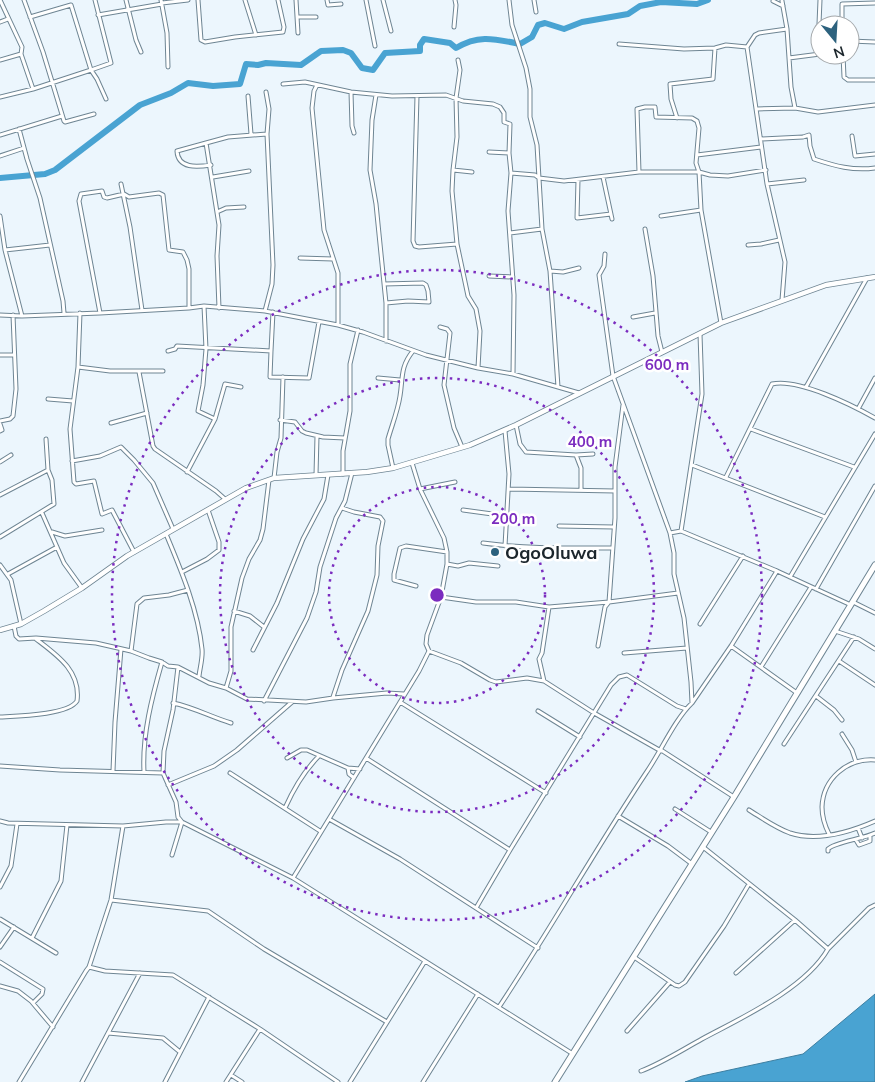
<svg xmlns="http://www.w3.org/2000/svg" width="875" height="1082" viewBox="0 0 875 1082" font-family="Mulish,sans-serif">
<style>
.water{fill:#49a3d2;stroke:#3c7ea0}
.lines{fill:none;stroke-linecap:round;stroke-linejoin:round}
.river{stroke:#49a3d2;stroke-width:6}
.minor-casing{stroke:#6e8593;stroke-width:5}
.tertiary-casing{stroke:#6e8593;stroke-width:6}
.primary-casing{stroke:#6e8593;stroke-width:7}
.minor{stroke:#fff;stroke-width:3}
.tertiary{stroke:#fff;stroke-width:4.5}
.primary{stroke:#fff;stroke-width:5}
.ring{fill:none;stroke:#7b2cbf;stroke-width:2.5;stroke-dasharray:2.5 5}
.poi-dot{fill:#2d627e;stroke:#fff;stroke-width:2}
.labels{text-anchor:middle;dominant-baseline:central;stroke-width:5;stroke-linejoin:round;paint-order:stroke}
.poi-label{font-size:18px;font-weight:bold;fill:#1c262c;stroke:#fff;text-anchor:start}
.centre{fill:#7b2cbf;stroke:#fff;stroke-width:2.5}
.ring-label{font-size:15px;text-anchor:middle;font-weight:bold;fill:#7b2cbf;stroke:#fff;stroke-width:5;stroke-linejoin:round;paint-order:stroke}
</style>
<rect width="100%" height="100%" fill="#ecf6fd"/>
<path class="water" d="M875 994V1082H685L702 1076 803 1054Z"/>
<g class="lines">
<path class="river" d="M0 178 45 174 55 170 140 105 171 93 188 83 213 86 240 84 246 64 258 65 266 63 301 65 321 51 343 50 351 53 362 68 373 70 385 53 420 51V45L424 39 450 43 456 48C479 34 495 39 520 44L532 37 538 25 545 23 564 29 582 22 628 14 640 6 661 2 697 4 708 0"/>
<defs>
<path id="minor" d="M0 0 22 47 21 54 33 89
M24 0 43 52 64 121 65 122 94 114
M126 0 136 40 141 52
M161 0 167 33 168 67
M198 0 201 40 205 42 235 37 283 32 284 27 278 0
M245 0 256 35
M296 0 298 33
M327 0 328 5 341 4
M366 0 375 46
M383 0 391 31
M509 0 512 25 526 68 530 89V117L537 145 542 229 550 271 558 387
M534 0 536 12
M773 1 783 6
M782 1 787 29 791 87 795 108
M162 3 188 0
M98 15 162 4
M30 17 71 5 91 70 111 63 95 0
M297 17H316
M0 22 8 19
M842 25V4L875 3
M454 27 456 5 455 0
M820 38 819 24 820 0
M850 41 875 42
M619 44 684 49 715 48 726 45 747 47 767 184 785 262 782 300
M747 47 755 35 759 33 787 29
M843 55 844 77 848 80H875
M789 58 820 54
M0 60 21 54
M283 84 305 82 351 92 392 96 446 95 463 101 493 104 500 107 504 113V122L510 124 509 153
M317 85 314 91 312 108 324 230 338 273V325
M266 92 269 109 267 134
M351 92 352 126 354 133
M376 95 372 120 370 170 376 204 381 254 386 303V341
M248 96 251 134
M417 96 413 241 415 246 419 247 457 244 468 296 476 309 480 331 478 368
M0 97 33 89 91 70 97 79 106 99
M757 109 795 108 818 112 875 105
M677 118 671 99 670 84 713 79 715 48
M19 129 27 159 40 198 63 301 64 313
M0 135 62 116
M852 136 855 156 875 154
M761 139 803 137 809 135 810 146 814 159C835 166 853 171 875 168
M206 143 177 151C178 169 197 167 211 165
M489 152 509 153 511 173 508 211 514 295 513 374
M697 155 761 147
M0 156 24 148
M453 170 472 172
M639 172 637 109 645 107H655L656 117 692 118 697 121 699 128 696 163 699 172 701 210 721 323
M511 173 535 175 539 178 564 181 639 172H699L710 175 728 176 766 170
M213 177 249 171
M603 177 612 219
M578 180 577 218 611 214
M121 184 130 227 142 310
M767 184 804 180
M217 212 226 208 244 207
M0 216 5 250 22 316
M661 216 701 210
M645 229 653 276 658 336 662 352
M510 233 542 229
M457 244 452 191 453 170 457 137 456 98 460 70 458 60
M748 245 761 244 779 240
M5 250 50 245
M605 254 604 266 599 275 613 376 670 533 681 531 777 571 851 605
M300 258 333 259
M550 271 563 272 579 268
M489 276 513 277
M384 284 423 283 426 285 428 291 429 302 408 301 386 303
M204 306 206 349 203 385 198 411 215 419
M219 308 217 256 219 225 206 143 228 137 267 134 273 265 272 284 265 311
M80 313 78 367 70 429 74 482 76 484 94 481 102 514 112 510 134 552
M100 313 79 201 81 194 102 191 104 197 107 198 124 194 129 197 159 193 163 195 169 250 183 252 187 260 189 269V308
M0 315 22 316 100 313 189 308 204 306 265 311 338 325 363 332 426 355 478 368 513 374 579 393
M633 317 655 313
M440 327 447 329 450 333 444 385 454 428 462 447
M168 351 175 349 177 346 271 351 273 312
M271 351 270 377 309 378 319 322
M0 355H14
M78 367 110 371H163
M139 372 153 446 155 449 216 491 225 499
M378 378 400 380
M806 387 867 278
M48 399 73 401
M858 409 875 378
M280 420 295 422 302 431 306 433 323 437 345 438
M0 421 10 419 13 416 16 389 13 315
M111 423 147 413
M0 424 2 430 0 431
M516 425 520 444 526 452 576 455 593 454
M751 429 854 467
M505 431 509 474 505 546
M576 455 581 468V490
M72 461 100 456 121 447 134 460 153 483 173 529
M0 462 11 455
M412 463 420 489 444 538 447 552V564L441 597 427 635 426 644 429 651
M692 465 825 517
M393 468 388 445V439C392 425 398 410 400 396 403 378 400 367 413 351
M187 472 215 419 225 384 241 387
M343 474V451L350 411V364L358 330
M316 475 317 436
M726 477 772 384C798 378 852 405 875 418
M274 478 277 452 281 438 283 377
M420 489 455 482
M509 489 615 491
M0 495 48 470
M463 510 507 516
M42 513 64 563 82 588
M559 526 614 527
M681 531 702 394 700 334
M52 532 65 536 102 530
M670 533 674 553V574L684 618 691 682 692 703
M166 534C181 570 198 610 202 649 203 658 200 667 199 676
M0 537 54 504 52 480 48 470 46 439
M483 543C526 549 569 548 612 548
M447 564 458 566 469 563 498 566
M0 565 11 580 21 624
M182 572 207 559 219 550V542L208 510
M8 574 57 547
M790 577 875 434
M416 586 394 580V574L400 548 406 546 447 552
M816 589 875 486
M441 597 476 602H516L549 607 609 602 678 593
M853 602 875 613
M234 611 250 616 264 627
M700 624 743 556
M14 626 16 636 19 639 36 638 96 643 131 651 149 658 162 662 168 666 178 667 209 683 226 688 247 699 306 702 333 698 387 693 404 694
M835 631 859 639 875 649
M598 646 605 607 609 602 615 518V467L623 405
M731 646 797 693
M253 650 277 603 303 539 324 499 328 475
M131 651 137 604 144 598 169 595 188 590
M624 653 687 648
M839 661 875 685
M178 667 173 710 164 751 163 773 176 802 178 817 182 822 293 878 573 1054
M761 667 811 587
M544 681 539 659 542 653 549 607
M226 688 231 671V627L242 578 249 559 260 540 263 529 269 480
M816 696 834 710 842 720
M333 697 342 670 368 611 377 575 378 546 383 521 380 517 354 512 342 508
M264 701 307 618 316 592 320 567 336 518 345 501 352 473
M400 702 546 793
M173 703C193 707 211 717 231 723
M538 711 580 737
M0 717C17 716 68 715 77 701 81 671 57 655 36 639
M842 734 852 750 856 762
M784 744 854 637
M661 750 734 797
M287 758 301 750H307L348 768 360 769
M366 758 510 850
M0 766 60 770 163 773
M348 768 349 774 354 778
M113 771 115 722 121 649
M144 772C142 735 152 697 162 662
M230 773 320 831
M168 785 214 766 237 750 292 702
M285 808C294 788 304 771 319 756
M675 809 711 832
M749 810C762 818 776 828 790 833 818 842 850 832 875 821
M618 816 668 846 692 864
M329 819 400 859 538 948
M0 821 8 823 123 826 166 822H182L172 855
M858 828 862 838
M829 834C825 826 822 816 822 807 823 779 847 758 875 760
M856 840 859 845 870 841V835
M703 847 795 920 828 949
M828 851V849C835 842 863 839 875 833
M293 878 419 671 429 651 461 663 490 680 496 682 527 678 544 681 594 713 661 751
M0 887 11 866 17 824
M111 900 208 911 264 949 387 1022
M476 908 510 850 611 685 619 677 627 675 677 706 686 709
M0 919 56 953
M32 938 61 881 67 825
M0 947 14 927
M634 957 675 985 679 986 685 982 724 926 749 884
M0 962 43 989 42 994 33 1003
M89 967 105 971 173 975 260 1029 338 1082
M736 973 795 920
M0 986 18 991 31 1001 53 1027
M499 1007C550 930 595 850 646 773 660 753 675 719 692 703L731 646 777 571
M627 1031 670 982
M108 1033 163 1038 180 1052
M641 1071C662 1063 682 1050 702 1039 741 1018 805 989 828 949L869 908 875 905
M231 1075 242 1082
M19 1082 86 971 89 967 111 900 123 826
M82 1082 140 973
M165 1082 209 997
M226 1082 260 1029
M350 1082 425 961
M423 1082 478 994"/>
<path id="tertiary" d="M0 630 21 624 44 611 82 588 127 556 246 488 274 478 367 472 393 468 470 445 516 425 721 323 826 285 875 277"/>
<path id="primary" d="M555 1082 734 797 875 565"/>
</defs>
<use href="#minor" class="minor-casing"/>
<use href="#tertiary" class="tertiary-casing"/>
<use href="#primary" class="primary-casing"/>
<use href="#minor" class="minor"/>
<use href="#tertiary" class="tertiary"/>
<use href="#primary" class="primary"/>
</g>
<g class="ring">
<circle cx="437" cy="595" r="108"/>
<circle cx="437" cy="595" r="217"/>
<circle cx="437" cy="595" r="325"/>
</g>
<circle class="poi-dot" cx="495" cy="552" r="5"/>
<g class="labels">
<g class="poi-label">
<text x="505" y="552">OgoOluwa</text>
</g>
</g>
<circle cx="437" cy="595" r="8" class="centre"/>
<g class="ring-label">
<text x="667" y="370">600 m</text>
<text x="590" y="447">400 m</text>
<text x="513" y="524">200 m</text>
</g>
<g transform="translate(835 40) rotate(162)"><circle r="24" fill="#ffffff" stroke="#a4a8ab"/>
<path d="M0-4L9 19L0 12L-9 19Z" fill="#2d627e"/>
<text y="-8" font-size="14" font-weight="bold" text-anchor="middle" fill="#1c262c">N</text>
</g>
</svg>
